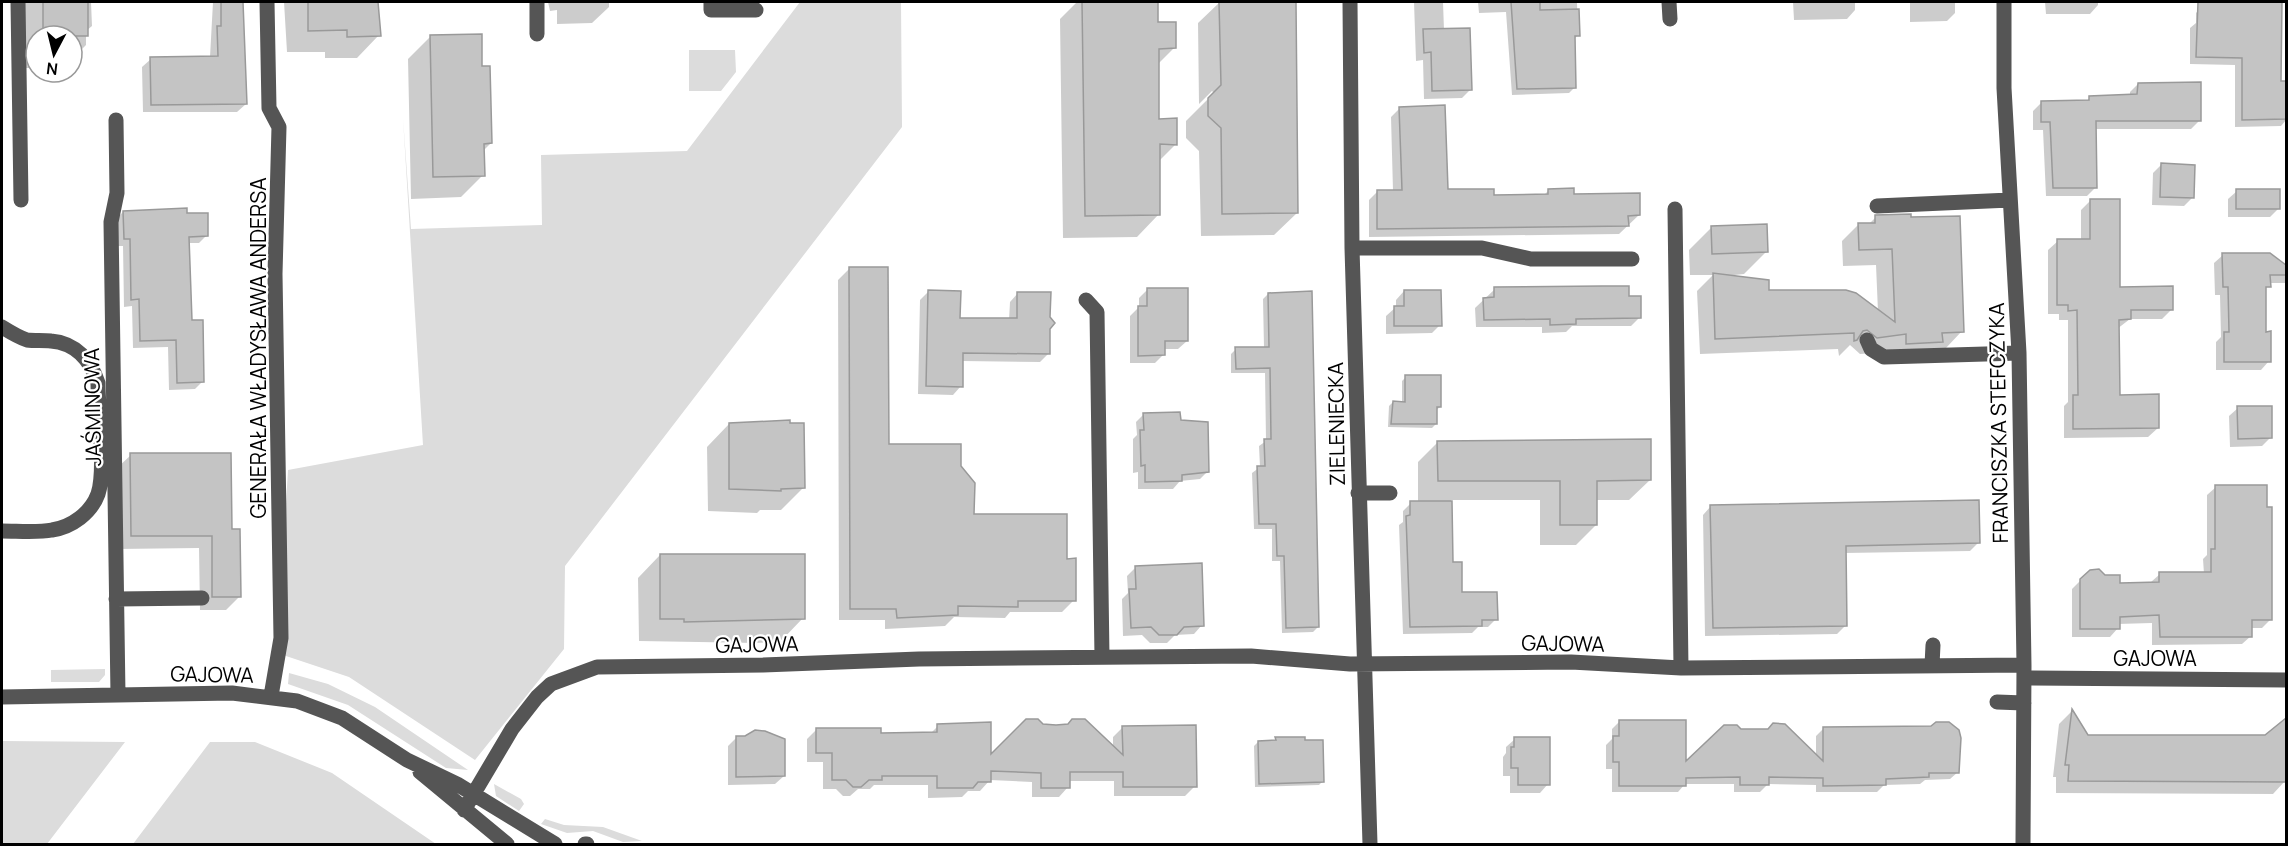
<svg xmlns="http://www.w3.org/2000/svg" width="2288" height="846" viewBox="0 0 2288 846" font-family="Manrope,sans-serif">
<style>
.green{fill:#dcdcdc}
.shadow{fill:#0003}
.building{fill:#c4c4c4;stroke:#999;stroke-width:1.5}
.lines{fill:none;stroke-linecap:round;stroke-linejoin:round}
.minor{stroke:#555;stroke-width:15}
.labels{text-anchor:middle;dominant-baseline:central;stroke-width:4.5;stroke-linejoin:round;paint-order:stroke}
.street-label{font-size:21px;fill:#000;stroke:#fff}
</style>
<rect width="100%" height="100%" fill="#fff"/>
<path class="green" d="M800 2H901L902 127 565 566 564 649 475 760 349 677 277 653 288 470 423 445 403 118 411 229 542 225 541 155 687 151Z
M689 50H735L736 72 721 91H689Z
M105 669V675L99 682H51V670Z
M289 673 328 684 375 707 468 770 446 768 348 705 288 684Z
M2 741 125 742 47 844H2Z
M210 742H255L332 773 436 844H133Z
M494 784 521 799 524 804 519 811 496 796Z
M545 819 564 825 603 827 642 841 623 842 593 831 567 833 541 824Z"/>
<path class="shadow" d="M16 2H91L92 26 86 31V45L72 59V36H36V68H17Z
M213 2H242L246 104 237 112H143L142 67 151 59 210 57Z
M284 2H378L379 35 357 58H325V52H287Z
M548 2H609V7L592 23 557 24V10L550 11Z
M1077 2H1156L1157 24 1174 48 1157 65 1158 120 1176 144 1158 162 1159 214 1137 237 1063 238 1060 19Z
M1220 2H1294L1297 213 1274 235 1201 236 1199 151 1186 138V121L1214 93 1212 91 1199 104 1198 23Z
M1400 2H1443L1444 30 1470 90 1462 98 1424 99 1423 60 1416 61 1414 2Z
M1478 2H1625L1577 3 1578 35 1573 40 1575 87 1569 93 1512 95 1506 12 1479 13Z
M1793 2H1855V10L1847 19 1794 20Z
M1910 2H1955V13L1947 21 1910 22Z
M2045 2H2098V5L2090 14H2046Z
M2226 2H2281L2280 82H2286V120L2281 126 2235 127V65L2190 64V28L2196 23V13L2203 5H2226Z
M430 37 481 68 491 143 483 151V175L461 197 411 199 408 59Z
M2138 84 2200 120 2191 129H2094L2095 188 2087 196H2046L2043 130H2033V111L2042 102H2086L2090 97 2130 96V92Z
M1400 108 1446 190 1493 197 1543 196 1549 190 1639 215 1619 234 1369 237V200L1377 192 1393 191 1391 117Z
M2161 165 2193 197 2184 206 2152 205 2153 173Z
M2237 191 2279 208 2270 217H2228V199Z
M2090 201 2119 289 2172 309 2162 319H2130L2117 329 2118 397 2158 428 2148 437 2064 438V406L2068 402V320H2059V314H2048V250L2058 241 2081 240V210Z
M124 211 186 215 207 235 199 243H188L190 322 203 381 195 389 169 390 168 347 133 348 132 306 124 307 123 246H116V219Z
M1876 217H1958L1962 331 1946 348 1860 354 1850 345 1839 356 1838 349 1700 354 1697 291 1713 275H1690L1689 250 1711 228 1766 252 1744 274 1725 276 1768 291 1878 312 1876 265 1843 266 1842 241 1858 225H1868Z
M2270 254 2286 266V283H2269L2264 291V333L2269 361 2261 370H2216V342L2221 337 2220 295H2215L2214 263 2223 255Z
M850 268 887 445 960 467 972 516 1066 560 1074 600 1062 612H1010L1005 618 954 617 945 626 885 629V620H839L838 280Z
M1148 289 1187 341 1178 349H1163V355L1155 363H1130V316L1139 307V298Z
M1495 289 1640 317 1631 326H1572L1566 332 1542 333V327H1476L1475 308Z
M1404 291 1440 325 1432 333 1386 334V316L1396 307V300Z
M928 292 958 319 1009 320 1010 302 1018 293 1049 328V353L1040 362 962 361 961 386 953 395 918 394 920 300Z
M1268 294 1318 627 1313 632 1282 633 1280 561H1272V529H1254L1252 473 1260 467 1259 446 1266 441 1265 373H1231V354L1236 349 1264 348 1263 299Z
M1406 377 1440 407 1435 411 1436 424 1432 428 1388 427 1389 406 1393 402 1402 403V381Z
M2238 408 2271 437 2262 446 2230 447 2229 416Z
M1144 414 1179 421 1207 472 1200 479 1180 481 1173 489H1138V472L1133 473V439L1137 435 1136 422Z
M729 424 803 488 781 510H760L757 513 708 511 707 447Z
M1438 442 1650 480 1629 500H1596V525L1576 545H1540V500H1451L1452 563 1460 594 1496 619 1488 627H1478L1472 633 1403 634 1399 525 1403 522V511L1411 503H1418V462Z
M131 455 230 531 239 597 226 610H200L199 548 118 549 117 468Z
M2216 487 2270 620 2262 628H2251V636L2242 644 2152 645V623L2118 624V628L2110 637H2072V589L2090 571 2118 585 2151 582 2160 574H2204L2203 559 2207 555V495Z
M1711 506 1978 543 1970 551 1845 553 1846 625 1837 634 1705 636 1703 515Z
M660 555 803 618 781 641 757 643 639 641 638 578Z
M1136 567 1202 625 1194 634 1175 635 1167 643H1150L1142 635 1123 636 1122 599 1128 593 1127 576Z
M2071 712 2087 736H2265L2283 723 2286 738 2285 781 2273 794 2056 793V777H2053L2059 724Z
M1620 721 1685 764 1741 731 1816 756V736L1823 729 1958 772 1950 779 1925 780 1920 784 1884 785 1877 792H1816V785L1768 784 1760 792H1734V784H1685L1678 792H1612V769H1606V745L1612 739V729Z
M938 726 990 757 1042 726 1113 748V737L1123 727 1195 786 1185 796H1114V781H1068V787L1059 797H1032V782L990 780 980 791H968L962 797 928 798V785H874L870 789H858L850 796H843L836 789H823V762H807V739L817 729 880 734H930Z
M737 737 784 776 775 784 728 785V746Z
M1515 739 1548 784 1540 793H1510V776H1503V757L1506 753V747Z
M1258 742 1323 781 1319 785 1255 787 1254 746Z"/>
<path class="building" d="M43 2H88V36H43Z
M221 2H243L247 104 151 105 150 57 218 56 217 26H221Z
M308 2H378L381 36 347 37V30L308 31Z
M1082 2H1158V22H1176V48L1159 49V119L1177 118V145L1160 144V215L1085 216Z
M1219 2H1296L1298 213 1222 214 1221 128 1208 116V98L1221 85Z
M1511 2H1540V10L1579 9 1580 36H1575L1576 88 1517 89Z
M2198 2H2282L2281 81H2286V119L2242 120V58L2196 57Z
M1470 28 1472 90 1432 91 1431 52 1424 53 1423 29Z
M482 34V66H490L492 143 484 144 485 176 433 177 430 35Z
M2201 82V121H2096L2097 188H2053L2050 122H2041V101L2089 100V96L2137 94 2138 83Z
M1445 105 1448 189H1494V195L1548 194V189L1574 188V194L1640 193V215L1628 216 1629 226 1377 229V190H1402L1399 107Z
M2161 163 2195 165 2194 198 2160 197Z
M2236 189H2280V209H2236Z
M2090 199H2120V287L2173 286V310H2131V319L2119 320 2120 395 2159 394V428L2073 429V395H2078L2077 310 2068 311V305H2057V239H2090Z
M187 208V213H208V236L189 237 192 320H203L204 382 177 383 176 340 140 341 139 299 131 300 130 239H124L123 211Z
M1911 214V217L1960 216 1964 332 1942 333 1943 342 1906 344V334L1877 338 1867 330 1863 331 1857 340 1854 341V333L1715 339 1713 273 1769 280V290H1846L1856 293 1895 322 1892 249 1859 250 1858 223H1875V215Z
M1767 224 1768 252 1712 254 1711 226Z
M2222 253H2270L2286 265V275H2270L2271 287H2266V332L2271 331V362H2224V332H2229L2228 287H2223Z
M849 267H888L889 444H961V466L975 483 974 514H1067V559L1076 558V601H1018V607L958 606V615L897 618 896 609H850Z
M1602 286H1629V296H1641V318L1576 319V324L1550 325V319L1484 320 1483 298 1494 297V287Z
M1147 288H1188V341H1165V355L1138 356V306H1147Z
M928 290 961 291 960 318H1017V292H1051L1050 317 1055 323 1050 329V354L963 353V387L926 386Z
M1404 290H1441L1442 326H1394V306H1404Z
M1312 291 1319 627 1286 628 1284 556H1277L1276 524H1259L1257 466H1265L1264 439H1271L1270 368 1236 369 1235 347H1269L1268 293Z
M1405 375H1441V407H1437V424H1391L1393 401 1405 402Z
M2237 406H2272V438L2238 439Z
M1180 412 1181 420 1208 422 1209 472 1182 475V481L1145 482V465L1141 466 1140 430H1144L1143 413Z
M790 420V423H804L805 488 781 489V491L729 489V423Z
M1651 439V480L1597 481V525H1560V481H1438L1437 441Z
M130 453H231L232 529H240L241 597H212V536H131Z
M2215 485H2267V507H2272V620H2252V637H2160L2159 615 2120 617V629H2080V579L2090 570 2099 569 2105 575H2120V583L2159 582V572H2211V549H2215Z
M1979 500 1980 543 1846 546 1847 626 1713 628 1710 505Z
M1410 501H1452L1453 562H1462V592H1497L1498 620H1482V626L1410 627 1406 516 1410 515Z
M660 554H805V619L684 622V619H660Z
M1202 563 1204 626 1184 627 1177 635H1159L1151 627 1131 628 1129 589H1136L1135 566Z
M2072 709 2088 735H2265L2286 718V782L2068 781 2069 765H2065Z
M1026 719H1038L1043 724 1056 725 1068 724 1072 719H1085L1123 755 1122 726 1196 725 1197 787H1123V772H1070V788H1041V773L991 771V782H978L973 788H937V776H882V780H869L861 787H853L846 780H832V753H816V728H881V733L937 732V724L991 722V754Z
M1619 720H1686V761L1724 725H1737L1741 729H1768L1773 723 1785 724 1823 761V727L1931 726 1936 722H1949L1959 730 1961 738 1959 773H1929V777L1886 779V785L1823 786V778L1769 777V785H1740V777L1686 778V786H1619V762H1613V736H1619Z
M755 730 765 731 785 739V776L736 777V736H745Z
M1275 737H1305V740H1323L1324 782 1259 784 1258 741 1276 740Z
M1514 737H1550V785H1518V768H1511V747H1514Z"/>
<g class="lines">
<path class="minor" d="M18 2 21 200
M267 2 269 108 279 127 275 274 281 638 271 696
M537 2V34
M711 2V10H756
M1350 2 1352 248 1370 844
M1669 2 1670 19
M2004 2V88L2019 353 2024 665 2023 844
M116 120 117 193 111 222 118 695
M1877 206 2010 200
M1675 209 1681 668
M1352 248H1482L1531 259H1632
M1086 300 1097 312 1102 657
M2 327C10 332 18 337 27 340 35 341 43 340 51 341 76 343 91 361 98 383 98 410 106 471 98 494 91 513 72 527 52 530 37 533 18 531 2 531
M1867 340 1871 349 1884 357 2019 353
M1358 493H1390
M116 599 202 598
M1932 665 1933 645
M2024 678 2286 680
M2 697 232 693 297 701 342 718 407 760 457 784 555 844
M1997 702 2024 703
M420 772 507 844
M464 810 512 729 537 697 551 684 597 667 763 665 919 659 1251 656 1350 664 1571 662 1681 668 2024 665
M585 844H587"/>
</g>
<g class="labels">
<g class="street-label">
<text transform="translate(258 348) rotate(-90)">GENERAŁA WŁADYSŁAWA ANDERSA</text>
<text transform="translate(92 407) rotate(-91)">JAŚMINOWA</text>
<text transform="translate(1998 423) rotate(-91)">FRANCISZKA STEFCZYKA</text>
<text transform="translate(1336 424) rotate(-91)">ZIELENIECKA</text>
<text transform="translate(1563 643) rotate(1)">GAJOWA</text>
<text transform="translate(757 644) rotate(-1)">GAJOWA</text>
<text x="2155" y="658">GAJOWA</text>
<text transform="translate(212 674) rotate(1)">GAJOWA</text>
</g>
</g>
<rect width="2288" height="846" fill="none" stroke="#000000" stroke-width="6"/>
<g transform="translate(54 54) rotate(187)"><circle r="28" fill="#ffffff" stroke="#999999" stroke-width="1.5"/>
<path d="M0-4.5L10 22L0 15L-10 22Z" fill="#000000"/>
<text y="-9" font-size="16" font-weight="bold" text-anchor="middle" fill="#000000">N</text>
</g>
</svg>
